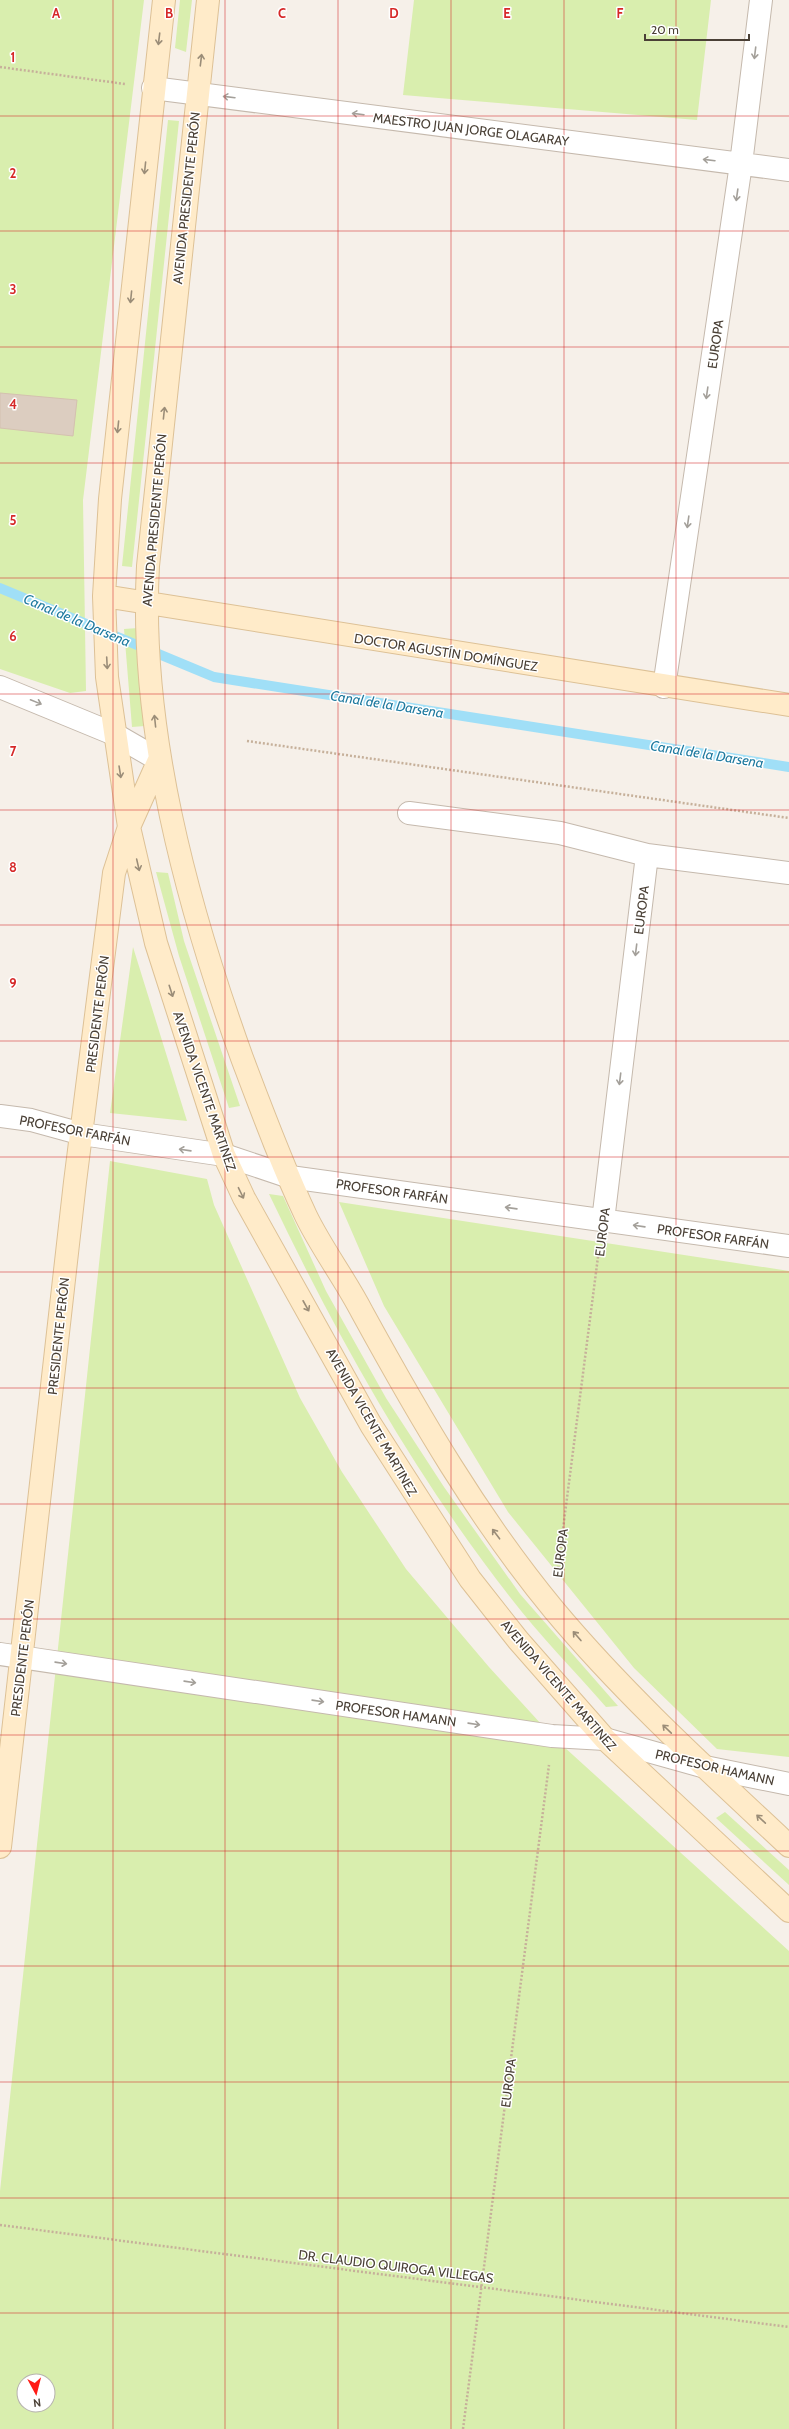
<svg xmlns="http://www.w3.org/2000/svg" width="789" height="2429" viewBox="0 0 789 2429" font-family="Cabin,sans-serif">
<style>
.green{fill:#d9eeae;fill-rule:evenodd}
.lines{fill:none;stroke-linecap:round;stroke-linejoin:round}
.stream{stroke:#a0dff7;stroke-width:10}
.building{fill:#dccdc0;stroke:#d4c1af}
.street-casing{stroke:#c5b9ad;stroke-width:24}
.secondary-casing{stroke:#ddc196;stroke-width:24}
.path{stroke:#c6b09a;stroke-width:2.5;stroke-dasharray:2 2;stroke-linecap:butt}
.street{stroke:#fff;stroke-width:22}
.secondary{stroke:#ffebc9;stroke-width:22}
.oneway{stroke:#9b8d78}
.oneway2{stroke:#a4a09a}
.grid{fill:none;stroke:#d62828;stroke-width:1;stroke-opacity:0.55}
.labels{text-anchor:middle;dominant-baseline:central;stroke-width:3;stroke-linejoin:round;paint-order:stroke}
.street-label{font-size:13px;fill:#4a4036;stroke:#fff}
.water-label{font-size:14px;font-style:italic;fill:#1f7a9f;stroke:#fff}
.grid-label{font-size:13px;text-anchor:middle;font-weight:bold;fill:#d62828;stroke:#fff;stroke-width:3;stroke-linejoin:round;paint-order:stroke}
</style>
<rect width="100%" height="100%" fill="#f6f0e9"/>
<path class="green" d="M0 0H144L83 500 86 691 70 693 0 669Z
M180 0H192L186 52 175 48Z
M414 0H711L697 120 403 95Z
M168 120 179 121 132 567 122 566Z
M138 628 145 726 132 727 124 629Z
M156 872 168 873 184 941 240 1106 229 1108 179 956Z
M133 947 187 1121 110 1113Z
M110 1161 207 1179 214 1205 300 1398 342 1472 406 1569 489 1667 552 1736 789 1951V2429H0V2191ZM24 2381H48V2405H24Z
M269 1194 283 1196 326 1291 386 1398 444 1487 520 1594 618 1706 606 1707C574 1670 539 1635 510 1597 413 1473 336 1335 269 1194Z
M339 1202 789 1271V1757L717 1749 634 1668 508 1512 384 1306Z
M725 1812 789 1870V1885L716 1818Z"/>
<g class="lines">
<path class="stream" d="M0 588 214 677 789 767"/>
</g>
<path class="building" d="M0 393 77 400 73 436 0 428Z"/>
<g class="lines">
<defs>
<path id="street" d="M153 88 789 170
M0 687 114 734 159 760
M664 687 741 164 761 0
M409 813 560 833 647 855 789 873
M0 1116 31 1120 82 1134 224 1155 290 1177 789 1246
M603 1221 647 855
M0 1654 552 1736 605 1739 705 1767 789 1784"/>
<path id="secondary" d="M164 0 110 499 104 596 107 677 129 827 156 943 224 1155 244 1198 371 1425 470 1579 518 1640 605 1739 789 1911
M208 0 148 566C139 730 187 905 242 1058 262 1111 282 1165 306 1216 322 1249 345 1279 362 1312 419 1416 478 1518 554 1610 625 1695 708 1770 789 1846
M104 596 789 705
M0 1847 75 1182 114 873 129 827 159 760"/>
</defs>
<use href="#street" class="street-casing"/>
<use href="#secondary" class="secondary-casing"/>
<path class="path" d="M0 67 125 84
M247 741 789 818
M558 1568 599 1249
M0 2225 789 2327
M463 2429 549 1765"/>
<use href="#street" class="street"/>
<use href="#secondary" class="secondary"/>
</g>
<defs><path id="oneway-shaft" d="M-6 0H5M1.5-3L5.5 0L1.5 3" fill="none" stroke-width="1.6" stroke-linecap="round" stroke-linejoin="round"/></defs>
<g class="oneway">
<use href="#oneway-shaft" transform="translate(159 39) rotate(97)"/>
<use href="#oneway-shaft" transform="translate(201 60) rotate(-83)"/>
<use href="#oneway-shaft" transform="translate(145 168) rotate(96)"/>
<use href="#oneway-shaft" transform="translate(131 297) rotate(96)"/>
<use href="#oneway-shaft" transform="translate(164 413) rotate(-84)"/>
<use href="#oneway-shaft" transform="translate(118 427) rotate(96)"/>
<use href="#oneway-shaft" transform="translate(107 663) rotate(87)"/>
<use href="#oneway-shaft" transform="translate(155 721) rotate(-96)"/>
<use href="#oneway-shaft" transform="translate(120 772) rotate(81)"/>
<use href="#oneway-shaft" transform="translate(138 865) rotate(77)"/>
<use href="#oneway-shaft" transform="translate(171 991) rotate(72)"/>
<use href="#oneway-shaft" transform="translate(241 1193) rotate(64)"/>
<use href="#oneway-shaft" transform="translate(306 1306) rotate(61)"/>
<use href="#oneway-shaft" transform="translate(496 1534) rotate(-127)"/>
<use href="#oneway-shaft" transform="translate(577 1636) rotate(-131)"/>
<use href="#oneway-shaft" transform="translate(667 1729) rotate(-136)"/>
<use href="#oneway-shaft" transform="translate(761 1819) rotate(-137)"/>
</g>
<g class="oneway2">
<use href="#oneway-shaft" transform="translate(755 53) rotate(97)"/>
<use href="#oneway-shaft" transform="translate(229 97) rotate(-173)"/>
<use href="#oneway-shaft" transform="translate(358 114) rotate(-173)"/>
<use href="#oneway-shaft" transform="translate(709 160) rotate(-173)"/>
<use href="#oneway-shaft" transform="translate(737 195) rotate(98)"/>
<use href="#oneway-shaft" transform="translate(707 393) rotate(98)"/>
<use href="#oneway-shaft" transform="translate(688 522) rotate(98)"/>
<use href="#oneway-shaft" transform="translate(36 702) rotate(22)"/>
<use href="#oneway-shaft" transform="translate(636 950) rotate(97)"/>
<use href="#oneway-shaft" transform="translate(620 1079) rotate(97)"/>
<use href="#oneway-shaft" transform="translate(185 1150) rotate(-172)"/>
<use href="#oneway-shaft" transform="translate(511 1208) rotate(-172)"/>
<use href="#oneway-shaft" transform="translate(639 1226) rotate(-172)"/>
<use href="#oneway-shaft" transform="translate(61 1663) rotate(8)"/>
<use href="#oneway-shaft" transform="translate(190 1682) rotate(8)"/>
<use href="#oneway-shaft" transform="translate(318 1701) rotate(8)"/>
<use href="#oneway-shaft" transform="translate(474 1724) rotate(8)"/>
</g>
<path class="grid" d="M113 0V2429M225 0V2429M338 0V2429M451 0V2429M564 0V2429M676 0V2429M0 116H789M0 231H789M0 347H789M0 463H789M0 578H789M0 694H789M0 810H789M0 925H789M0 1041H789M0 1157H789M0 1272H789M0 1388H789M0 1504H789M0 1619H789M0 1735H789M0 1851H789M0 1966H789M0 2082H789M0 2198H789M0 2313H789"/>
<g class="labels">
<g class="street-label">
<text transform="translate(471 129) rotate(7)">MAESTRO JUAN JORGE OLAGARAY</text>
<text transform="translate(186 198) rotate(-84)">AVENIDA PRESIDENTE PERÓN</text>
<text transform="translate(715 344) rotate(-82)">EUROPA</text>
<text transform="translate(154 520) rotate(-85)">AVENIDA PRESIDENTE PERÓN</text>
<text transform="translate(446 652) rotate(9)">DOCTOR AGUSTÍN DOMÍNGUEZ</text>
<text transform="translate(641 910) rotate(-83)">EUROPA</text>
<text transform="translate(97 1014) rotate(-83)">PRESIDENTE PERÓN</text>
<text transform="translate(205 1091) rotate(71)">AVENIDA VICENTE MARTINEZ</text>
<text transform="translate(75 1130) rotate(11)">PROFESOR FARFÁN</text>
<text transform="translate(392 1191) rotate(8)">PROFESOR FARFÁN</text>
<text transform="translate(602 1232) rotate(-83)">EUROPA</text>
<text transform="translate(713 1236) rotate(8)">PROFESOR FARFÁN</text>
<text transform="translate(58 1336) rotate(-84)">PRESIDENTE PERÓN</text>
<text transform="translate(372 1422) rotate(60)">AVENIDA VICENTE MARTINEZ</text>
<text transform="translate(560 1553) rotate(-83)">EUROPA</text>
<text transform="translate(22 1658) rotate(-83)">PRESIDENTE PERÓN</text>
<text transform="translate(559 1685) rotate(49)">AVENIDA VICENTE MARTINEZ</text>
<text transform="translate(396 1713) rotate(8)">PROFESOR HAMANN</text>
<text transform="translate(715 1767) rotate(13)">PROFESOR HAMANN</text>
<text transform="translate(508 2083) rotate(-83)">EUROPA</text>
<text transform="translate(396 2266) rotate(7)">DR. CLAUDIO QUIROGA VILLEGAS</text>
</g>
<g class="water-label">
<text transform="translate(77 620) rotate(23)">Canal de la Darsena</text>
<text transform="translate(387 704) rotate(9)">Canal de la Darsena</text>
<text transform="translate(707 754) rotate(9)">Canal de la Darsena</text>
</g>
</g>
<g class="grid-label">
<text x="56" y="18">A</text>
<text x="169" y="18">B</text>
<text x="282" y="18">C</text>
<text x="394" y="18">D</text>
<text x="507" y="18">E</text>
<text x="620" y="18">F</text>
<text x="13" y="62">1</text>
<text x="13" y="178">2</text>
<text x="13" y="294">3</text>
<text x="13" y="409">4</text>
<text x="13" y="525">5</text>
<text x="13" y="641">6</text>
<text x="13" y="756">7</text>
<text x="13" y="872">8</text>
<text x="13" y="988">9</text>
</g>
<g transform="translate(36 2393) rotate(173)"><circle r="19" fill="#ffffff" stroke="#b7b3af"/>
<path d="M0-3L7 15L0 10L-7 15Z" fill="#ff1b16"/>
<text y="-6" font-size="11" font-weight="bold" text-anchor="middle" fill="#4a4036">N</text>
</g>
<path d="M645 34v6h104v-6" fill="none" stroke="#4a4036" stroke-width="2"/>
<text x="651" y="34" font-size="12" fill="#4a4036" stroke="#ffffff" stroke-width="3" paint-order="stroke">20 m</text>
</svg>
